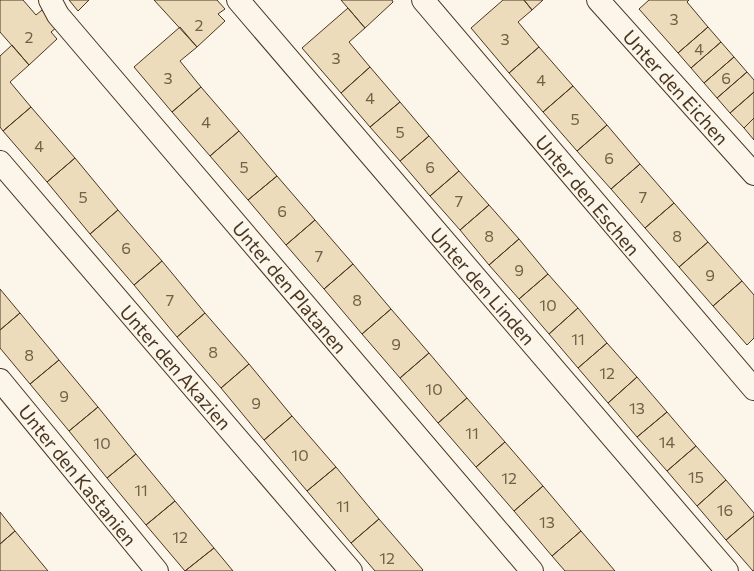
<svg xmlns="http://www.w3.org/2000/svg" width="754" height="571" viewBox="0 0 754 571" font-family="Commissioner,sans-serif">
<style>
.building{fill:#ecdcbc;stroke:#4a3520}
.lines{fill:none;stroke-linecap:round;stroke-linejoin:round}
.minor-casing{stroke:#4a3520;stroke-width:24}
.minor{stroke:#fbf6e9;stroke-width:22}
.labels{text-anchor:middle;dominant-baseline:central;stroke-width:4;stroke-linejoin:round;paint-order:stroke}
.number-label{font-size:16px;fill:#725f47}
.street-label{font-size:19px;fill:#4a3520;stroke:#fbf6e9}
</style>
<rect width="100%" height="100%" fill="#fbf6e9"/>
<path class="building" d="M0 0H23L36 15 42 10 57 27 51 32 57 39 29 65 0 32Z
M69 0H89L78 11Z
M154 0H217L225 9 218 14 225 21 197 47Z
M341 0H392L393 2 365 28Z
M503 0H524L532 10 518 22 539 47 509 73 471 28Z
M524 0H543L532 10Z
M649 0H689L687 2 708 27 678 53 639 9Z
M348 8 365 28 349 42 370 67 341 93 302 48Z
M180 27 197 47 180 61 201 87 172 112 134 67Z
M708 27 721 42 691 68 678 53Z
M721 42 734 57 704 83 691 68Z
M12 45 29 65 10 82 31 107 3 131 0 127V56Z
M539 47 573 86 543 112 509 73Z
M734 57 747 72 717 98 704 83Z
M370 67 400 102 370 127 341 93Z
M747 72 754 80V92L730 113 717 98Z
M573 86 607 125 577 151 543 112Z
M201 87 239 131 210 156 172 112Z
M754 92V118L744 128 730 113Z
M400 102 429 136 400 161 370 127Z
M31 107 75 158 47 182 3 131Z
M754 118V140L744 128Z
M607 125 640 164 611 189 577 151Z
M239 131 277 176 248 200 210 156Z
M429 136 459 171 430 196 400 161Z
M75 158 118 210 90 234 47 182Z
M640 164 674 203 645 228 611 189Z
M459 171 489 205 460 230 430 196Z
M277 176 315 220 286 245 248 200Z
M674 203 708 242 679 267 645 228Z
M489 205 519 239 489 265 460 230Z
M118 210 162 261 134 285 90 234Z
M315 220 353 264 324 289 286 245Z
M519 239 548 274 519 299 489 265Z
M708 242 742 281 713 306 679 267Z
M162 261 205 313 177 337 134 285Z
M353 264 391 309 362 334 324 289Z
M548 274 578 308 549 334 519 299Z
M742 281 754 295V338L747 345 713 306Z
M0 289 20 313 0 330Z
M578 308 607 343 578 368 549 334Z
M391 309 429 353 400 378 362 334Z
M20 313 59 360 30 384 0 348V330Z
M205 313 249 364 221 388 177 337Z
M607 343 637 377 608 403 578 368Z
M429 353 467 398 438 423 400 378Z
M59 360 98 407 69 431 30 384Z
M249 364 292 416 264 440 221 388Z
M637 377 667 412 637 437 608 403Z
M467 398 505 442 476 467 438 423Z
M98 407 136 454 107 478 69 431Z
M667 412 696 446 667 471 637 437Z
M292 416 336 467 307 491 264 440Z
M505 442 543 486 514 511 476 467Z
M696 446 726 480 697 506 667 471Z
M136 454 175 501 146 525 107 478Z
M336 467 379 519 351 543 307 491Z
M726 480 754 513V516L726 540 697 506Z
M543 486 581 531 552 556 514 511Z
M175 501 214 548 185 571 146 525Z
M0 512 15 531 0 544Z
M754 516V571H753L726 540Z
M379 519 423 570 422 571H375L351 543Z
M15 531 48 571H0V544Z
M581 531 615 571H565L552 556Z
M214 548 233 571H185Z"/>
<g class="lines">
<defs>
<path id="minor" d="M50 0 58 15 532 571
M238 0 727 571
M423 0 754 389
M598 0 754 174
M0 162 351 571
M0 380 157 571"/>
</defs>
<use href="#minor" class="minor-casing"/>
<use href="#minor" class="minor"/>
</g>
<g class="labels">
<g class="number-label">
<text x="674" y="18">3</text>
<text x="199" y="24">2</text>
<text x="29" y="36">2</text>
<text x="505" y="38">3</text>
<text x="699" y="48">4</text>
<text x="336" y="57">3</text>
<text x="168" y="77">3</text>
<text x="726" y="77">6</text>
<text x="541" y="79">4</text>
<text x="370" y="97">4</text>
<text x="575" y="118">5</text>
<text x="206" y="121">4</text>
<text x="400" y="131">5</text>
<text x="39" y="145">4</text>
<text x="609" y="157">6</text>
<text x="244" y="166">5</text>
<text x="430" y="166">6</text>
<text x="83" y="196">5</text>
<text x="643" y="196">7</text>
<text x="459" y="200">7</text>
<text x="282" y="210">6</text>
<text x="489" y="235">8</text>
<text x="677" y="235">8</text>
<text x="126" y="247">6</text>
<text x="319" y="255">7</text>
<text x="519" y="269">9</text>
<text x="710" y="274">9</text>
<text x="170" y="299">7</text>
<text x="357" y="299">8</text>
<text x="548" y="304">10</text>
<text x="578" y="338">11</text>
<text x="396" y="343">9</text>
<text x="213" y="351">8</text>
<text x="29" y="354">8</text>
<text x="607" y="372">12</text>
<text x="434" y="388">10</text>
<text x="64" y="395">9</text>
<text x="256" y="402">9</text>
<text x="637" y="407">13</text>
<text x="472" y="432">11</text>
<text x="667" y="441">14</text>
<text x="102" y="442">10</text>
<text x="300" y="454">10</text>
<text x="696" y="476">15</text>
<text x="509" y="477">12</text>
<text x="141" y="489">11</text>
<text x="343" y="505">11</text>
<text x="725" y="509">16</text>
<text x="547" y="521">13</text>
<text x="180" y="536">12</text>
<text x="387" y="557">12</text>
</g>
<g class="street-label">
<text transform="translate(676 87) rotate(48)">Unter den Eichen</text>
<text transform="translate(588 195) rotate(50)">Unter den Eschen</text>
<text transform="translate(483 286) rotate(49)">Unter den Linden</text>
<text transform="translate(290 287) rotate(50)">Unter den Platanen</text>
<text transform="translate(176 367) rotate(49)">Unter den Akazien</text>
<text transform="translate(78 475) rotate(51)">Unter den Kastanien</text>
</g>
</g>
</svg>
